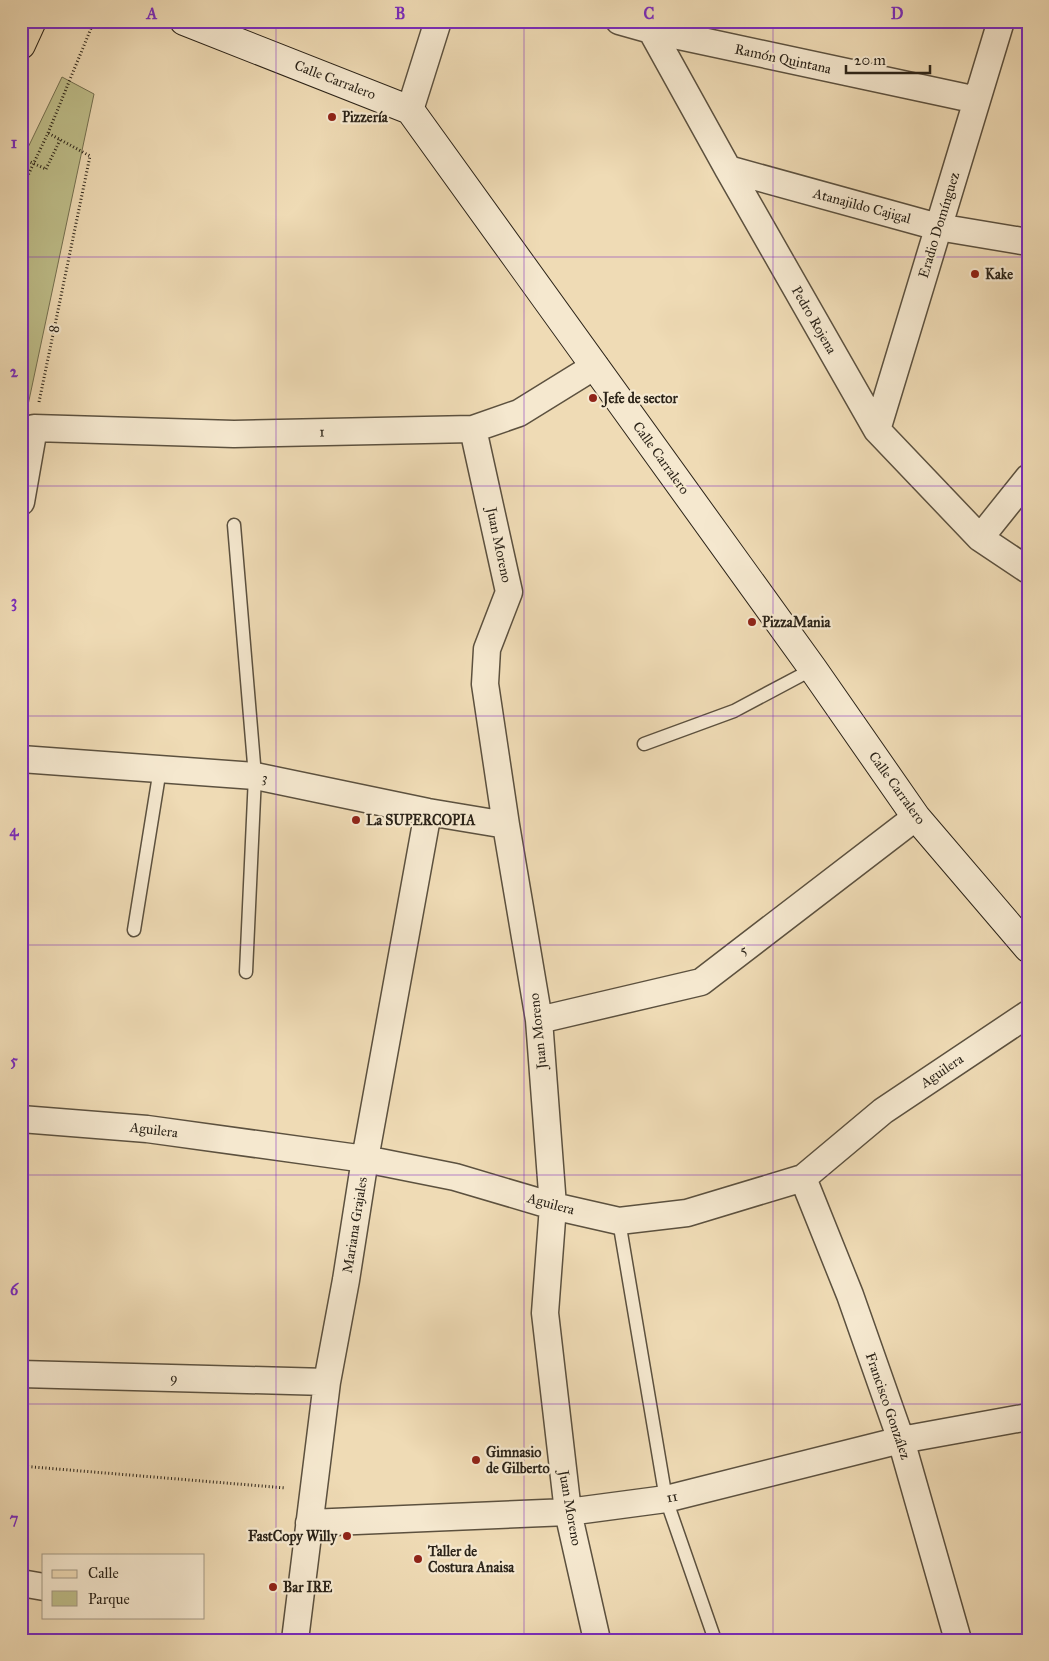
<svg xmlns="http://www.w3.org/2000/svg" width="1049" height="1661" viewBox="0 0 1049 1661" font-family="'IM FELL Great Primer',serif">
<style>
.green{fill:#bebe8a;stroke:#747051}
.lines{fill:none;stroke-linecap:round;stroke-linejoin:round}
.lane-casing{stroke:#5c513f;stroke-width:15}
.street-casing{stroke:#5c513f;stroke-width:29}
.secondary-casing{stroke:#2b2318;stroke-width:30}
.primary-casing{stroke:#2b2318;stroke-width:30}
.path{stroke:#2b2318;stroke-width:3;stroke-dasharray:1 2.5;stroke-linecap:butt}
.lane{stroke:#f5e8cf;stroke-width:12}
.street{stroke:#f5e8cf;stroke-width:26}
.secondary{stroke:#f5e8cf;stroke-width:28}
.primary{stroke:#efdbb5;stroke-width:28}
.path-bridge{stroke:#2b2318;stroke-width:3;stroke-dasharray:1 2.5;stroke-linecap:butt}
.grid{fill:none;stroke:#7b2cbf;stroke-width:1;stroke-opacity:0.55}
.poi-dot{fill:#8f2418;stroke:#f5e8cf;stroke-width:2}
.labels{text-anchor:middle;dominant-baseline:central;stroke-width:4.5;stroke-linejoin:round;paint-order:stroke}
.street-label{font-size:14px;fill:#2b2318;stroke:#f5e8cf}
.poi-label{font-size:14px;font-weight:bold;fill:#2b2318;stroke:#f5e8cf;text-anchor:start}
.neatline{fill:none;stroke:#7b2cbf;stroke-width:2}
.grid-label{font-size:16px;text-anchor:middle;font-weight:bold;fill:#7b2cbf}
</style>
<rect width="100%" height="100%" fill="#efdbb5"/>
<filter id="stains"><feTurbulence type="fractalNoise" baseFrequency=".004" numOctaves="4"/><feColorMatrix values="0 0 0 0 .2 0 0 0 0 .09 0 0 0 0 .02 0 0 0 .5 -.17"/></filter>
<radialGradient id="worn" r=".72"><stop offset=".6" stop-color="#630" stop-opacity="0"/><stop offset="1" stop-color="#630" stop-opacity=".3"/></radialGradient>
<path class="green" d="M62 77 94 94 21 438V162Z"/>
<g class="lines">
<defs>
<path id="lane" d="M234 525 255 776 246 972
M644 744 734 711 813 669
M134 930 160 769
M619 1221 666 1499 715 1640"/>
<path id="street" d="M619 21 651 30 977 100
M651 30 728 169 877 430 980 538 1028 570
M410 110 438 21
M728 169 938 227 1028 242
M473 429 509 592 487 649 485 684 506 825 539 1020 553 1206 545 1313 568 1512 597 1640
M877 430 1001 21
M21 502 34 428 234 434 473 429 519 413 595 366
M980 538 1028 478
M21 759 255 776 428 812 506 825
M539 1020 701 982 916 817
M21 1119 147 1129 365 1159 455 1177 553 1206 619 1221 687 1213 803 1178 883 1111 1028 1014
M803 1178 850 1295 901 1440 958 1640
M21 1374 327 1382
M309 1523 568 1512 666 1499 901 1440 1028 1417
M21 1583 44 1587
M295 1640 327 1382 346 1280 365 1159 428 812"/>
<path id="secondary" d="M184 21 410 110 813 669 916 817 1028 948"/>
<path id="primary" d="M21 45 32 21"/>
</defs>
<use href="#lane" class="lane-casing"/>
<use href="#street" class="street-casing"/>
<use href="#secondary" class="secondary-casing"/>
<use href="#primary" class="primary-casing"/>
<path class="path" d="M46 169 60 140
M21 190 48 133 94 21
M39 402 90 156 48 133
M21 1466 286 1488"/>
<use href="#lane" class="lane"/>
<use href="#street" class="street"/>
<use href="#secondary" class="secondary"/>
<use href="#primary" class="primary"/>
<path class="path-bridge" d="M21 158 46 169"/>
</g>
<path class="grid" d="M276 21V1640M524 21V1640M773 21V1640M21 257H1028M21 486H1028M21 716H1028M21 945H1028M21 1175H1028M21 1404H1028"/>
<g class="poi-dot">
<circle cx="332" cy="117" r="5"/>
<circle cx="975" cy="274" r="5"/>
<circle cx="593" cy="398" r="5"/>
<circle cx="752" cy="622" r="5"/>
<circle cx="356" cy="820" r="5"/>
<circle cx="476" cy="1460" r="5"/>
<circle cx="347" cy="1536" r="5"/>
<circle cx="418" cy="1559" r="5"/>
<circle cx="273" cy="1587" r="5"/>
</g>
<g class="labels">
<g class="street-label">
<text transform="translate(783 59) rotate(12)">Ramón Quintana</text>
<text transform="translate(335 80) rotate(21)">Calle Carralero</text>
<text transform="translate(862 206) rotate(15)">Atanajildo Cajigal</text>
<text transform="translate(939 225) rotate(-73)">Eradio Domínguez</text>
<text transform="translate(814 320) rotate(60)">Pedro Rojena</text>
<text transform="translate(54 329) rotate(-78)">8</text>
<text transform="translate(322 432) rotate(-1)">1</text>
<text transform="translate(661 458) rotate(54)">Calle Carralero</text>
<text transform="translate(499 545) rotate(78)">Juan Moreno</text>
<text transform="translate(265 778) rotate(12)">3</text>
<text transform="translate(897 788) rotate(54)">Calle Carralero</text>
<text transform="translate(743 950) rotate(-38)">5</text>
<text transform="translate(538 1031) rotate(-96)">Juan Moreno</text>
<text transform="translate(942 1071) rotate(-34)">Aguilera</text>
<text transform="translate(154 1130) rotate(7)">Aguilera</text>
<text transform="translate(551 1204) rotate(15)">Aguilera</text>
<text transform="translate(355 1225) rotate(-81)">Mariana Grajales</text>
<text transform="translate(174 1378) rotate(2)">9</text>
<text transform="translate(888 1406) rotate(71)">Francisco González</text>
<text transform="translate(672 1497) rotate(-12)">11</text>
<text transform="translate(570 1508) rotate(80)">Juan Moreno</text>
</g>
<g class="poi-label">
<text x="342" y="117">Pizzería</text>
<text x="985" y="274">Kake</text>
<text x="603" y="398">Jefe de sector</text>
<text x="762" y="622">PizzaMania</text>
<text x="366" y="820">La SUPERCOPIA</text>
<text x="486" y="1452">Gimnasio<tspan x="486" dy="16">de Gilberto</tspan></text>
<text x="337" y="1536" text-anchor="end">FastCopy Willy</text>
<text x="428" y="1551">Taller de<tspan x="428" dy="16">Costura Anaisa</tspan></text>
<text x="283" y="1587">Bar IRE</text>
</g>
</g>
<rect width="1049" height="1661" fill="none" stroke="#efdbb5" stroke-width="55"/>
<rect x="42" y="1554" width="162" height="65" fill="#f5e8cf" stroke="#a49986"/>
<rect x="52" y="1570" width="25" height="8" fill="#efdbb5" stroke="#a49986"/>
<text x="88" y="1578" font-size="15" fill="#2b2318">Calle</text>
<rect x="52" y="1591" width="25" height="15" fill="#bebe8a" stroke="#a49986"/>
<text x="88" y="1604" font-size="15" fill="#2b2318">Parque</text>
<path d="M846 65v8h84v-8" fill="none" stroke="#2b2318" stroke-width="2.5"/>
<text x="854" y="65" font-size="15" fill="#2b2318" stroke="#f5e8cf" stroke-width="4" paint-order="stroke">20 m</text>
<rect x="28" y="28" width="994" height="1606" class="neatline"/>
<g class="grid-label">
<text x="152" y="19">A</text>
<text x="400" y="19">B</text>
<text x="649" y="19">C</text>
<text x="897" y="19">D</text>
<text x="14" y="148">1</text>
<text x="14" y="377">2</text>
<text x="14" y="607">3</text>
<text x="14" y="836">4</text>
<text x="14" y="1066">5</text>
<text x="14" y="1295">6</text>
<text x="14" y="1524">7</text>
</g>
<rect width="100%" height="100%" filter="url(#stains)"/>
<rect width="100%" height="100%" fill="url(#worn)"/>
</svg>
